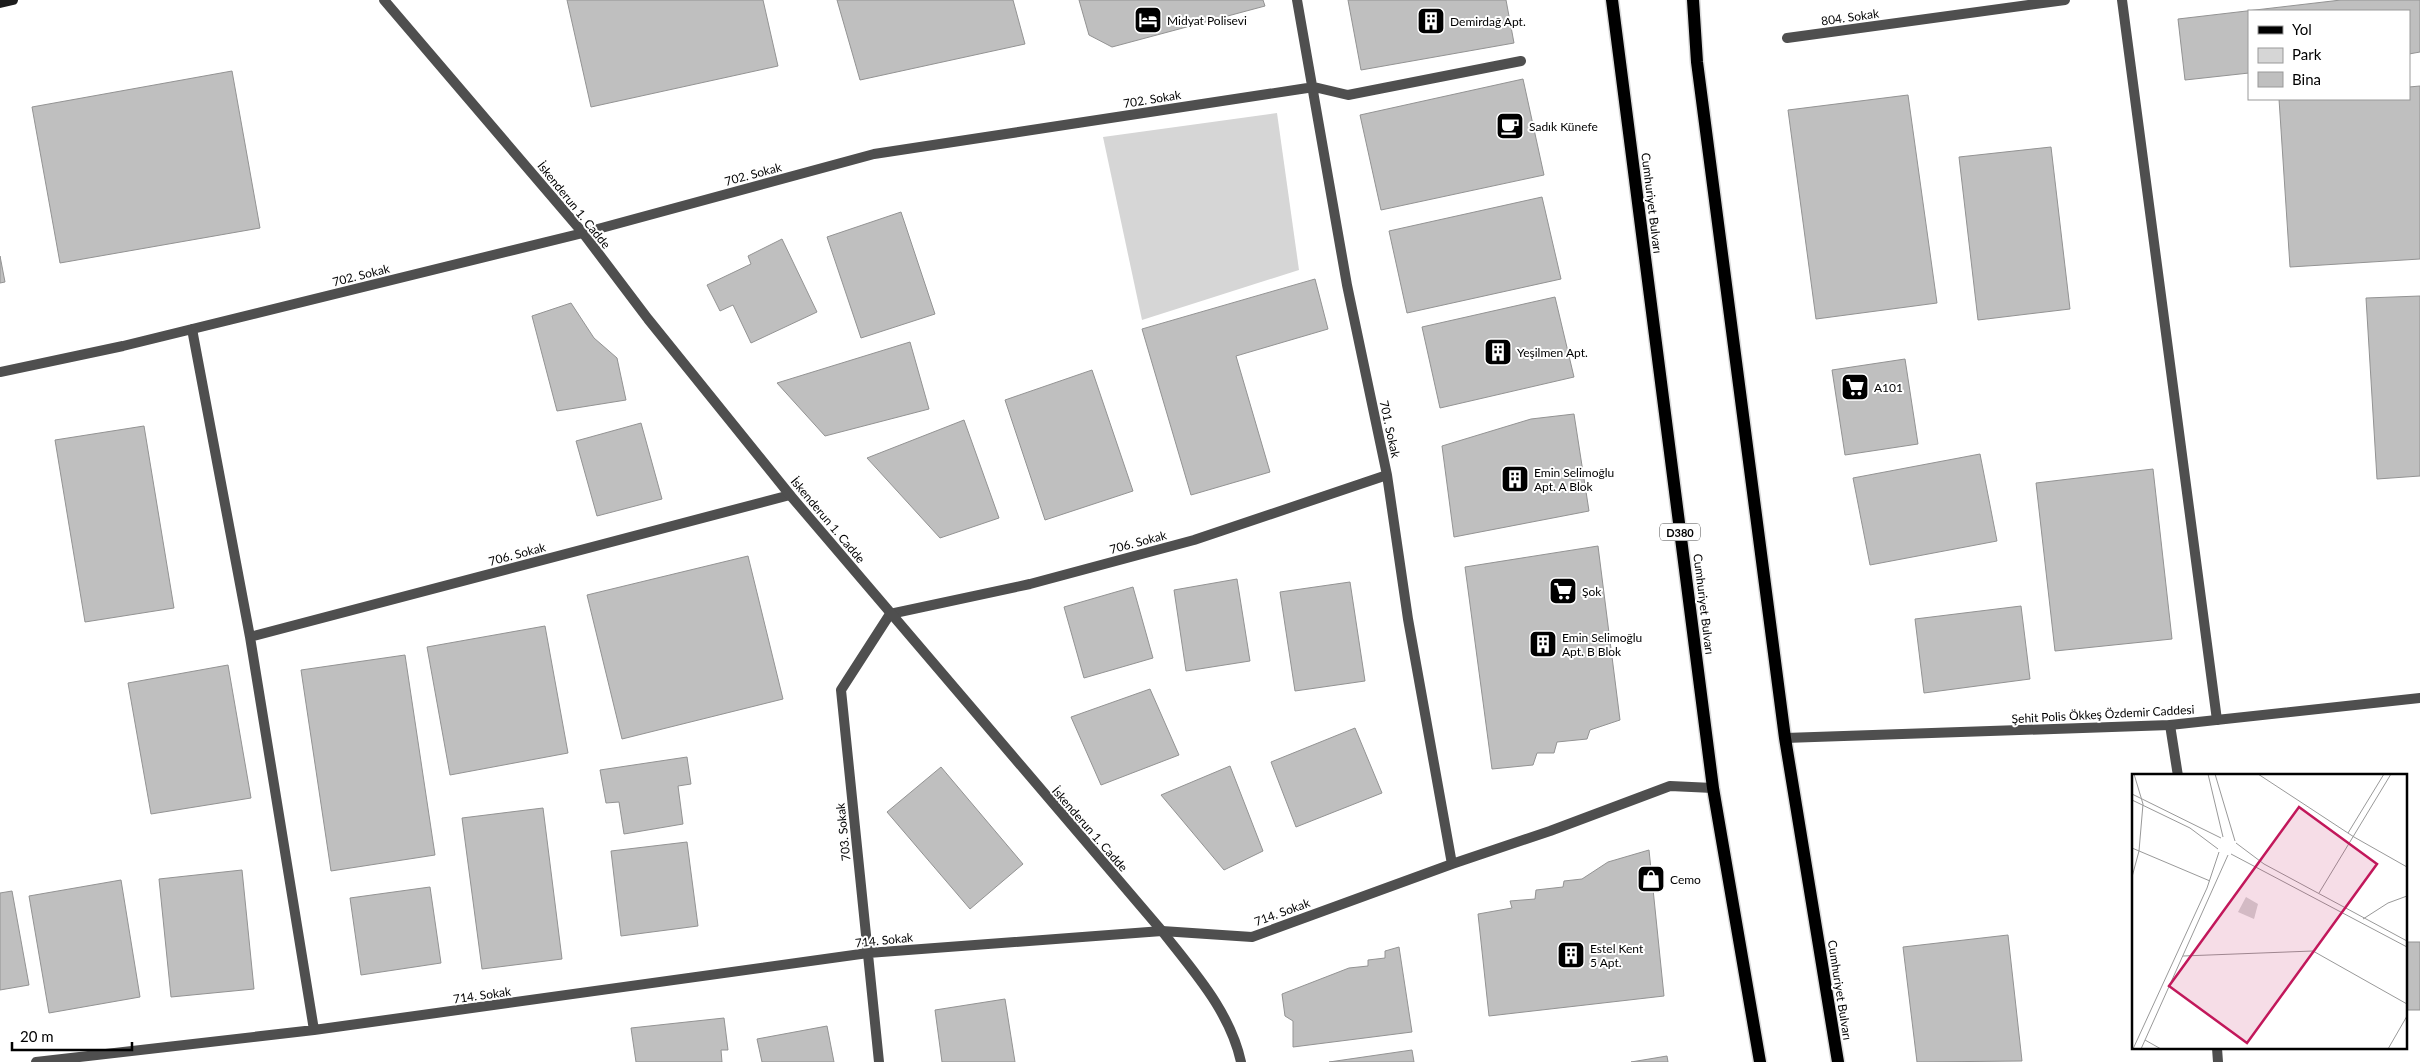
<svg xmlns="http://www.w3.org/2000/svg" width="2420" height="1062" viewBox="0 0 2420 1062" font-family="Lato,sans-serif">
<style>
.green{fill:#d6d6d6}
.building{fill:#bfbfbf;stroke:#939393}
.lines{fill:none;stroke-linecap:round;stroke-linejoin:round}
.primary-casing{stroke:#dbdbdb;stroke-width:15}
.minor{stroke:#4f4f4f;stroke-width:10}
.tertiary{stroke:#4f4f4f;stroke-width:10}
.secondary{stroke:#1c1c1c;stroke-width:10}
.primary{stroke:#000;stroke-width:12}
.labels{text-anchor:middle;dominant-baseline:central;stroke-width:4;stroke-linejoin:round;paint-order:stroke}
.shield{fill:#fff;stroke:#4c4c4c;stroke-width:1}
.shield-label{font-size:11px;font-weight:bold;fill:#000}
.street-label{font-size:12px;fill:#000;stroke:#fff}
.poi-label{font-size:12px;fill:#000;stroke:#fff;text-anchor:start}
.inset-road{fill:none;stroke:#999;stroke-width:1}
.view{fill:#c2185b;fill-opacity:0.15;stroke:#c2185b;stroke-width:2.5}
.inset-edge{fill:none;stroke:#000;stroke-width:2.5}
</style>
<rect width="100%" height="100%" fill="#fff"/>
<path class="green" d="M1277 113 1299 270 1142 320 1103 137Z"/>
<path class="building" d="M567 0H763L778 66 591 107Z
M837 0H1013L1025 44 860 80Z
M1079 0H1263L1265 6 1112 47 1089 35Z
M1348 0H1506L1514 43 1361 70Z
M2341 0H2420V52L2409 54V11H2249V73L2185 80 2178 19Z
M232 71 260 228 60 263 32 107Z
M1523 79 1544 175 1381 210 1360 115Z
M2420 86V259L2290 267 2279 99H2409V87Z
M1908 95 1937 303 1816 319 1788 110Z
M2051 147 2070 309 1978 320 1959 157Z
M1542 197 1561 279 1407 313 1389 231Z
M901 212 935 314 861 338 827 237Z
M782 239 817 312 751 343 733 305 720 311 707 285 751 264 748 256Z
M0 256 5 282 0 283Z
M1315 279 1328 329 1236 356 1270 472 1191 495 1142 329Z
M2420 296V476L2377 479 2366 298Z
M1555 297 1574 377 1440 408 1422 327Z
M571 303 594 338 617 358 626 400 557 411 532 316Z
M910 342 929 409 825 436 777 383Z
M1905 359 1918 444 1845 455 1832 370Z
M1092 370 1133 491 1045 520 1005 400Z
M1574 414 1589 511 1454 537 1442 446 1531 419Z
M964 420 999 518 940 538 867 458Z
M641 423 662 499 597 516 576 441Z
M144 426 174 608 85 622 55 440Z
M1980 454 1997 541 1870 565 1853 478Z
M2153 469 2172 639 2055 651 2036 483Z
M1598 546 1620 720 1590 730 1587 739 1557 742 1554 753H1537L1533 765 1492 769 1465 567Z
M748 556 783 699 622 739 587 595Z
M1237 579 1250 661 1186 671 1174 590Z
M1350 582 1365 681 1295 691 1280 592Z
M1133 587 1153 658 1084 678 1064 607Z
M2021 606 2030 679 1924 693 1915 619Z
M545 626 568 753 450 775 427 647Z
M405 655 435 855 331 871 301 670Z
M228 665 251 798 151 814 128 683Z
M1150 689 1179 755 1101 785 1071 717Z
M1355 728 1382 793 1296 827 1271 762Z
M687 757 691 784 678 786 683 824 624 834 619 802 606 803 600 770Z
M1230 766 1263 851 1224 870 1161 795Z
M941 767 1023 864 970 909 887 812Z
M543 808 562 959 482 969 462 818Z
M687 842 698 926 621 936 611 851Z
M1649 850 1664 996 1489 1016 1478 914 1512 908 1510 901 1535 899 1536 890 1563 887 1564 881 1582 879 1608 862Z
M242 870 254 989 171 997 159 879Z
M121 880 140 997 49 1013 29 896Z
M430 887 441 963 361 975 350 898Z
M12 891 29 985 0 990V893Z
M2008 935 2022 1061 1917 1062 1903 947Z
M2406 942H2420V1010H2406Z
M1399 947 1412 1032 1293 1047V1021L1285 1016 1282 994 1349 968 1368 966V960L1385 958V951Z
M1005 999 1015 1062H942L935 1010Z
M724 1018 728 1050H721L722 1062H636L631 1028Z
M827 1026 834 1062H762L757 1039Z
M1412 1050 1414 1062H1329Z
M1667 1056 1668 1062H1631Z"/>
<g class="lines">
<defs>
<path id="primary" d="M1612 0 1713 788 1760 1062
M1693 0 1697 62 1785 738 1838 1062"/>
</defs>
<use href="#primary" class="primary-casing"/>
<path class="minor" d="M1297 0 1347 285 1387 475 1408 619 1452 864
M2122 0 2217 720
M1787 38 2065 0
M192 329 250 637 314 1030
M0 372 123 346 583 233 874 154 1314 87 1348 95 1521 61
M250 637 790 495
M2170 725 2178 776
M2217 1048 2218 1062
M36 1062 314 1030 868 953 1162 931 1252 937 1452 864 1550 831 1670 786 1713 788
M879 1062 841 690 890 614 1030 584 1194 540 1387 475"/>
<path class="tertiary" d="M384 0 583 233 648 319 790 495 1162 931C1193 971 1230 1011 1241 1062
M1785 738 2170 725 2420 698"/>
<path class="secondary" d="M0 3 13 0"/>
<use href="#primary" class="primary"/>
</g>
<defs>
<symbol id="hotel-square" viewBox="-11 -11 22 22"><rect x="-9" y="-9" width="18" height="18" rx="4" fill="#000" stroke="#fff"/><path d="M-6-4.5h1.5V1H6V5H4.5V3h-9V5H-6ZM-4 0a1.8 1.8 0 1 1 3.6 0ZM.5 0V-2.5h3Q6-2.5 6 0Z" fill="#fff"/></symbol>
<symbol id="building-square" viewBox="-11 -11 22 22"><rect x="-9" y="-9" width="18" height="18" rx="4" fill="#000" stroke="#fff"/><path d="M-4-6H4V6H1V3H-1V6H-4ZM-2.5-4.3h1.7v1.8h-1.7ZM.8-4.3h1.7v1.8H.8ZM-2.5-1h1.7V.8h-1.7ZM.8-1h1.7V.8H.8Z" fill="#fff"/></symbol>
<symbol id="cafe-square" viewBox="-11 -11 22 22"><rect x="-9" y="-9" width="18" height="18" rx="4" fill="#000" stroke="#fff"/><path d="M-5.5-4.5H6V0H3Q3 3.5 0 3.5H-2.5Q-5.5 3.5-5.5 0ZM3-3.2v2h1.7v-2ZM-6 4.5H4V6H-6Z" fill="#fff"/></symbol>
<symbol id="supermarket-square" viewBox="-11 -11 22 22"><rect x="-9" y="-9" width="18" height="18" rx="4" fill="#000" stroke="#fff"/><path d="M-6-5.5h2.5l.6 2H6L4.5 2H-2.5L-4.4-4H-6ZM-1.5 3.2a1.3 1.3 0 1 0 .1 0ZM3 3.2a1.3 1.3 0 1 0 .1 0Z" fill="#fff"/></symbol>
<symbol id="shop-square" viewBox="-11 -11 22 22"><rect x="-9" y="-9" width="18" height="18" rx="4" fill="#000" stroke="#fff"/><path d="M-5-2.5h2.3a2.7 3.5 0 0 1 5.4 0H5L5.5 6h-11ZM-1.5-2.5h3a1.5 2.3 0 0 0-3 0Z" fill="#fff"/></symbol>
</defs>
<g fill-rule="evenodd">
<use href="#hotel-square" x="1132" y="4" width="32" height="32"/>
<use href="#building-square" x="1415" y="5" width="32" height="32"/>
<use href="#cafe-square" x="1494" y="110" width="32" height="32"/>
<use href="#building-square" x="1482" y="336" width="32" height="32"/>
<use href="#supermarket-square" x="1839" y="371" width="32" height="32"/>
<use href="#building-square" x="1499" y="463" width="32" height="32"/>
<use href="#supermarket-square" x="1547" y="575" width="32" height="32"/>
<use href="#building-square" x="1527" y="628" width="32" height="32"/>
<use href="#shop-square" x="1635" y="863" width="32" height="32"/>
<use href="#building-square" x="1555" y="939" width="32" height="32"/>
</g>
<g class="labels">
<rect class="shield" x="1660" y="523.5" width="40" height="17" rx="4"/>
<g class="shield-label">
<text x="1680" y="532">D380</text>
</g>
<g class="street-label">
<text transform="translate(1850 17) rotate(-8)">804. Sokak</text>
<text transform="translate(1152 99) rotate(-9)">702. Sokak</text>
<text transform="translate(753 174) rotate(-15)">702. Sokak</text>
<text transform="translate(1652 203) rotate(83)">Cumhuriyet Bulvarı</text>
<text transform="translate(574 205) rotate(51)">İskenderun 1. Cadde</text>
<text transform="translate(361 275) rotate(-14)">702. Sokak</text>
<text transform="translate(1390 429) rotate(78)">701. Sokak</text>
<text transform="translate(828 520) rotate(50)">İskenderun 1. Cadde</text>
<text transform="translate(1138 542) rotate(-15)">706. Sokak</text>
<text transform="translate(517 554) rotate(-15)">706. Sokak</text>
<text transform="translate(1704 604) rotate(83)">Cumhuriyet Bulvarı</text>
<text transform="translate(2103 714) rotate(-3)">Şehit Polis Ökkeş Özdemir Caddesi</text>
<text transform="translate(1090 829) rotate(49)">İskenderun 1. Cadde</text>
<text transform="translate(843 832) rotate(-96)">703. Sokak</text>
<text transform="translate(1282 912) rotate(-20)">714. Sokak</text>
<text transform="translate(884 940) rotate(-6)">714. Sokak</text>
<text transform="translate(1840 990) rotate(81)">Cumhuriyet Bulvarı</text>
<text transform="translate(482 995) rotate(-8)">714. Sokak</text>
</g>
<g class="poi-label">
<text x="1167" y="20">Midyat Polisevi</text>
<text x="1450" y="21">Demirdağ Apt.</text>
<text x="1529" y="126">Sadık Künefe</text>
<text x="1517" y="352">Yeşilmen Apt.</text>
<text x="1874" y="387">A101</text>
<text x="1534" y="472">Emin Selimoğlu<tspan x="1534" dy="14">Apt. A Blok</tspan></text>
<text x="1582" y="591">Şok</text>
<text x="1562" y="637">Emin Selimoğlu<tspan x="1562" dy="14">Apt. B Blok</tspan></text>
<text x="1670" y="879">Cemo</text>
<text x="1590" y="948">Estel Kent<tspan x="1590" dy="14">5 Apt.</tspan></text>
</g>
</g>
<g transform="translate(2132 774)">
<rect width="275" height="275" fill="#fff"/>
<path d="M114 123 126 130 122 145 106 138Z" fill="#d6d6d6"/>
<path class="inset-road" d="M76 0 91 63M83 0 103 67M126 0 222 63 275 93M0 20 89 64M0 26 58 54 86 75M216 59 252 0M104 69 132 90 275 167M0 74 78 107M99 80 275 173M0 103 7 77 11 30 2 0M187 119 259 0M231 145 256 129 275 122M51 182 181 177 275 230M13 266 29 275M1 275 75 114 87 78M9 275 96 81M256 275 275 242"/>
<path class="view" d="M167 33 245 90 115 269 37 212Z"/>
<rect width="275" height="275" class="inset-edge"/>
</g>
<rect x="2248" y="10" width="162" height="90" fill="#ffffff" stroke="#999999"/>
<rect x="2258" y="26" width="25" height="8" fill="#000000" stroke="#999999"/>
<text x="2292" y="35" font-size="15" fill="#000000">Yol</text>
<rect x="2258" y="48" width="25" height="15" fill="#d6d6d6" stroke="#999999"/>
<text x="2292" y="60" font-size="15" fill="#000000">Park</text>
<rect x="2258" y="72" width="25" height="15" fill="#bfbfbf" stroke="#999999"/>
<text x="2292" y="85" font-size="15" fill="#000000">Bina</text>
<path d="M12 1042v8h120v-8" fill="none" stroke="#000000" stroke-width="2.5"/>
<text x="20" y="1042" font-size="15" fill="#000000" stroke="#ffffff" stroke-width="4" paint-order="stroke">20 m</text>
</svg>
